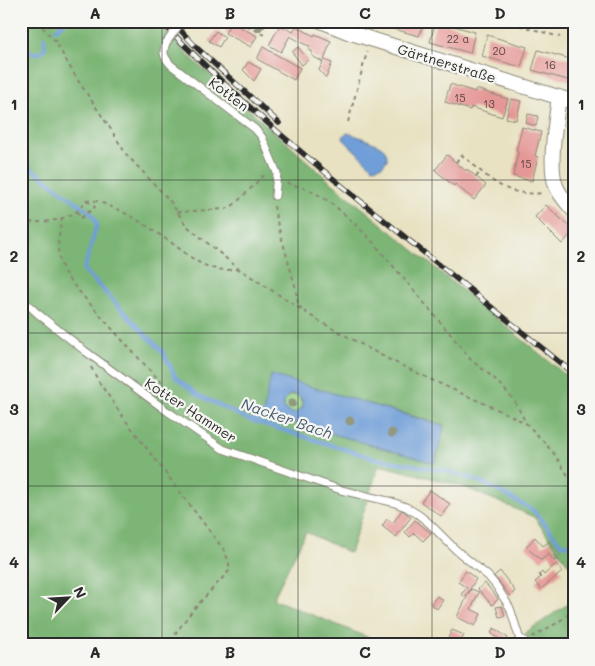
<svg xmlns="http://www.w3.org/2000/svg" width="595" height="666" viewBox="0 0 595 666" font-family="Mali,sans-serif">
<style>
.green{fill:#9ad387;stroke:#627f59}
.forest{fill:#7bb574;stroke:#537050;fill-rule:evenodd}
.water{fill:#6f9ed8;stroke:#4d6482;fill-rule:evenodd}
.lines{fill:none;stroke-linecap:round;stroke-linejoin:round}
.stream{stroke:#6f9ed8;stroke-width:4}
.building{fill:#e59795}
.lane-casing{stroke:#8a8676;stroke-width:9}
.street-casing{stroke:#8a8676;stroke-width:16}
.path{stroke:#8a8676;stroke-width:2;stroke-dasharray:4 4;stroke-linecap:butt}
.lane{stroke:#fff;stroke-width:7}
.street{stroke:#fff;stroke-width:14}
.rail-casing{stroke:#2b2b2b;stroke-width:5.5}
.rail{stroke:#f6f6f2;stroke-width:4;stroke-dasharray:11;stroke-linecap:butt}
.lane-bridge-casing{stroke:#8a8676;stroke-width:9;stroke-linecap:butt}
.lane-bridge{stroke:#fff;stroke-width:7}
.tree{fill:#92997e}
.grid{fill:none;stroke:#2b2b2b;stroke-width:1;stroke-opacity:0.55}
.labels{text-anchor:middle;dominant-baseline:central;stroke-width:4.5;stroke-linejoin:round;paint-order:stroke}
.number-label{font-size:11px;fill:#5a4646}
.street-label{font-size:14px;fill:#2b2b2b;stroke:#f6f6f2}
.water-label{font-size:15px;font-style:italic;fill:#465970;stroke:#f6f6f2}
.neatline{fill:none;stroke:#2b2b2b;stroke-width:2}
.grid-label{font-size:16px;text-anchor:middle;font-weight:bold;fill:#2b2b2b}
</style>
<rect width="100%" height="100%" fill="#f6f6f2"/>
<filter id="ink" filterUnits="userSpaceOnUse"><feTurbulence type="fractalNoise" baseFrequency=".02" numOctaves="2"/><feDisplacementMap in="SourceGraphic" scale="10" xChannelSelector="R" yChannelSelector="G"/><feConvolveMatrix kernelMatrix="1 2 1 2 8 2 1 2 1" color-interpolation-filters="sRGB"/></filter>
<filter id="wash" filterUnits="userSpaceOnUse"><feTurbulence type="fractalNoise" baseFrequency=".0096" numOctaves="4" result="noise"/><feDisplacementMap in="SourceGraphic" scale="20" xChannelSelector="R" yChannelSelector="G"/><feGaussianBlur stdDeviation="1.12" result="paint"/><feColorMatrix in="noise" values="0 0 0 0 0 0 0 0 0 0 0 0 0 0 0 0 0 1.4 0 .05"/><feComposite in="paint" operator="in"/></filter>
<g filter="url(#wash)">
<rect width="100%" height="100%" fill="#e8e2c2"/>
<path class="green" d="M284 404a9 9 0 1 1 18 0a9 9 0 1 1-18 0Z"/>
<path class="forest" d="M21 21H156L189 56 327 179 574 382V572L534 517 462 486 379 465 350 553 306 532 273 599 377 641 381 645H21ZM271 376 444 425 435 463 264 414Z
M574 600V645H531L525 633Z"/>
<path class="water" d="M348 133C355 135 379 144 383 148 387 151 387 156 387 160L382 166 373 168 343 139 344 135Z
M271 375 444 426 435 463 263 414ZM291 394 298 395C315 412 282 421 284 403 285 398 288 396 291 394Z"/>
<g class="lines">
<path class="stream" d="M56 29 66 21
M21 45 33 53H40L45 48 44 38
M21 161 91 213 97 224 84 270 144 333 163 352 176 378 198 395 247 419 373 458 447 471 473 479 489 486 533 510 561 544 574 545
M253 421 263 414"/>
</g>
<g id="blocks">
<path class="building" d="M391 21H424L419 36 390 28Z
M436 21 475 32 470 53 430 42Z
M231 22 257 36 251 47 225 33Z
M280 25 293 32 296 26 314 36 315 34 331 41 324 60 332 63 326 78 319 70 323 62 312 56V51L308 50 310 46 304 44 290 36 281 52 269 45Z
M216 31 225 37 219 47 209 41Z
M487 35 527 47 521 67 482 56Z
M263 47 300 68 294 80 257 59Z
M298 47 308 60 302 65 292 52Z
M538 50 574 60V73L571 81 532 70Z
M248 62 261 69 254 81 243 70Z
M450 84 475 92 476 89 508 99 502 117 471 107 470 110 445 102Z
M511 99 521 101 516 120 506 118Z
M528 114 538 116 536 126 526 123Z
M522 127 541 132 535 156 538 157 532 181 513 176 518 152 516 151Z
M447 155 466 171 467 169 486 185 474 200 455 184 454 186 435 170Z
M546 205 574 231 562 244 535 217Z
M430 490 450 504 441 516 421 502Z
M402 510 411 517 396 537 382 526 387 519 393 523Z
M415 520 431 533 423 541 414 533 410 537 405 532Z
M535 537 543 546 550 541 561 556 554 561 549 554 541 560 526 547Z
M556 564 562 572 541 589 535 582 541 577 539 575 542 572 544 575Z
M466 571 476 579 465 597 461 594 467 588 458 582Z
M500 571 515 591 510 596 494 576Z
M485 583 498 599 492 605 478 589Z
M471 589 479 592 471 609 481 614 475 626 457 617Z
M437 596 443 600 437 609 431 604Z
M502 606 505 616 499 617 496 607Z
M494 628 508 638 504 643 491 633Z
M452 630 464 635 459 645H452L446 642Z"/>
</g>
</g>
<g filter="url(#ink)">
<use href="#blocks" fill-opacity="0" stroke="#8a8676" stroke-width="1"/>
<g class="lines">
<defs>
<path id="lane" d="M166 43C162 53 164 57 171 65L255 129 262 137 277 173 275 196
M21 298 37 313 85 351 167 411 223 449 341 490 392 502 406 507 419 515 429 523 456 550 488 576 497 587 510 608 521 643"/>
<path id="street" d="M321 21 348 32 574 102
M559 97C556 119 548 166 556 186 560 196 567 203 574 211
M521 643 522 645"/>
</defs>
<use href="#lane" class="lane-casing"/>
<use href="#street" class="street-casing"/>
<path class="path" d="M37 21 55 41 77 79 110 128 126 154 170 201 186 225 193 231 239 269 319 321 388 359 434 381 514 417 527 424 544 442 555 455 574 485
M240 21 264 35
M254 21 252 25 254 30
M264 21 271 25
M504 21 560 37
M380 29 381 21
M257 31 261 30 264 28V21
M348 122 367 52
M456 162 462 155C491 179 503 197 544 193
M476 177 481 171
M287 183C293 185 300 187 306 189 333 200 353 222 373 242L462 348 470 359 496 380 514 400 526 423
M86 200C96 199 104 204 112 207 132 215 151 229 169 241 193 258 206 274 239 269
M274 206 276 218 296 289 298 304 302 309
M77 211 81 218 95 207 86 200
M177 212 226 209 232 206 236 203 266 173
M62 217C58 244 53 257 70 281 112 329 154 377 200 421
M21 222C40 223 59 222 76 212 80 209 83 204 86 200
M91 367 99 382 123 417 224 550 229 562V571L192 611 167 645
M532 637 557 623 574 610"/>
<use href="#lane" class="lane"/>
<use href="#street" class="street"/>
<defs>
<path id="rail" d="M161 21C230 94 307 158 385 221 448 272 511 323 574 374
M172 21 197 48 279 123"/>
</defs>
<use href="#rail" class="rail-casing"/>
<use href="#rail" class="rail"/>
<defs>
<path id="lane-bridge" d="M166 43 182 21"/>
</defs>
<use href="#lane-bridge" class="lane-bridge-casing"/>
<use href="#lane-bridge" class="lane-bridge"/>
</g>
<g class="tree">
<circle cx="259" cy="26" r="4.5"/>
<circle cx="292" cy="403" r="4.5"/>
<circle cx="350" cy="421" r="4.5"/>
<circle cx="392" cy="433" r="4.5"/>
</g>
</g>
<path class="grid" d="M162 21V645M298 21V645M432 21V645M21 180H574M21 333H574M21 486H574"/>
<g class="labels">
<g class="number-label">
<text x="458" y="38">22 a</text>
<text x="499" y="50">20</text>
<text x="550" y="64">16</text>
<text x="460" y="97">15</text>
<text x="489" y="103">13</text>
<text x="526" y="163">15</text>
</g>
<g class="street-label">
<text transform="translate(447 63) rotate(17)">Gärtnerstraße</text>
<text transform="translate(229 94) rotate(37)">Kotten</text>
<text transform="translate(191 410) rotate(33)">Kotter Hammer</text>
</g>
<g class="water-label">
<text transform="translate(287 418) rotate(19)">Nacker Bach</text>
</g>
</g>
<rect width="595" height="666" fill="none" stroke="#f6f6f2" stroke-width="55"/>
<g transform="translate(68 598) rotate(65)" stroke="#f6f6f2" stroke-width="4" paint-order="stroke">
<path d="M0-4L9 19L0 12L-9 19Z" fill="#2b2b2b"/>
<text y="-8" font-size="14" font-weight="bold" text-anchor="middle" fill="#2b2b2b">N</text>
</g>
<rect x="28" y="28" width="540" height="610" class="neatline"/>
<g class="grid-label">
<text x="95" y="19">A</text>
<text x="230" y="19">B</text>
<text x="365" y="19">C</text>
<text x="500" y="19">D</text>
<text x="14" y="110">1</text>
<text x="581" y="110">1</text>
<text x="14" y="262">2</text>
<text x="581" y="262">2</text>
<text x="14" y="415">3</text>
<text x="581" y="415">3</text>
<text x="14" y="568">4</text>
<text x="581" y="568">4</text>
<text x="95" y="658">A</text>
<text x="230" y="658">B</text>
<text x="365" y="658">C</text>
<text x="500" y="658">D</text>
</g>
</svg>
